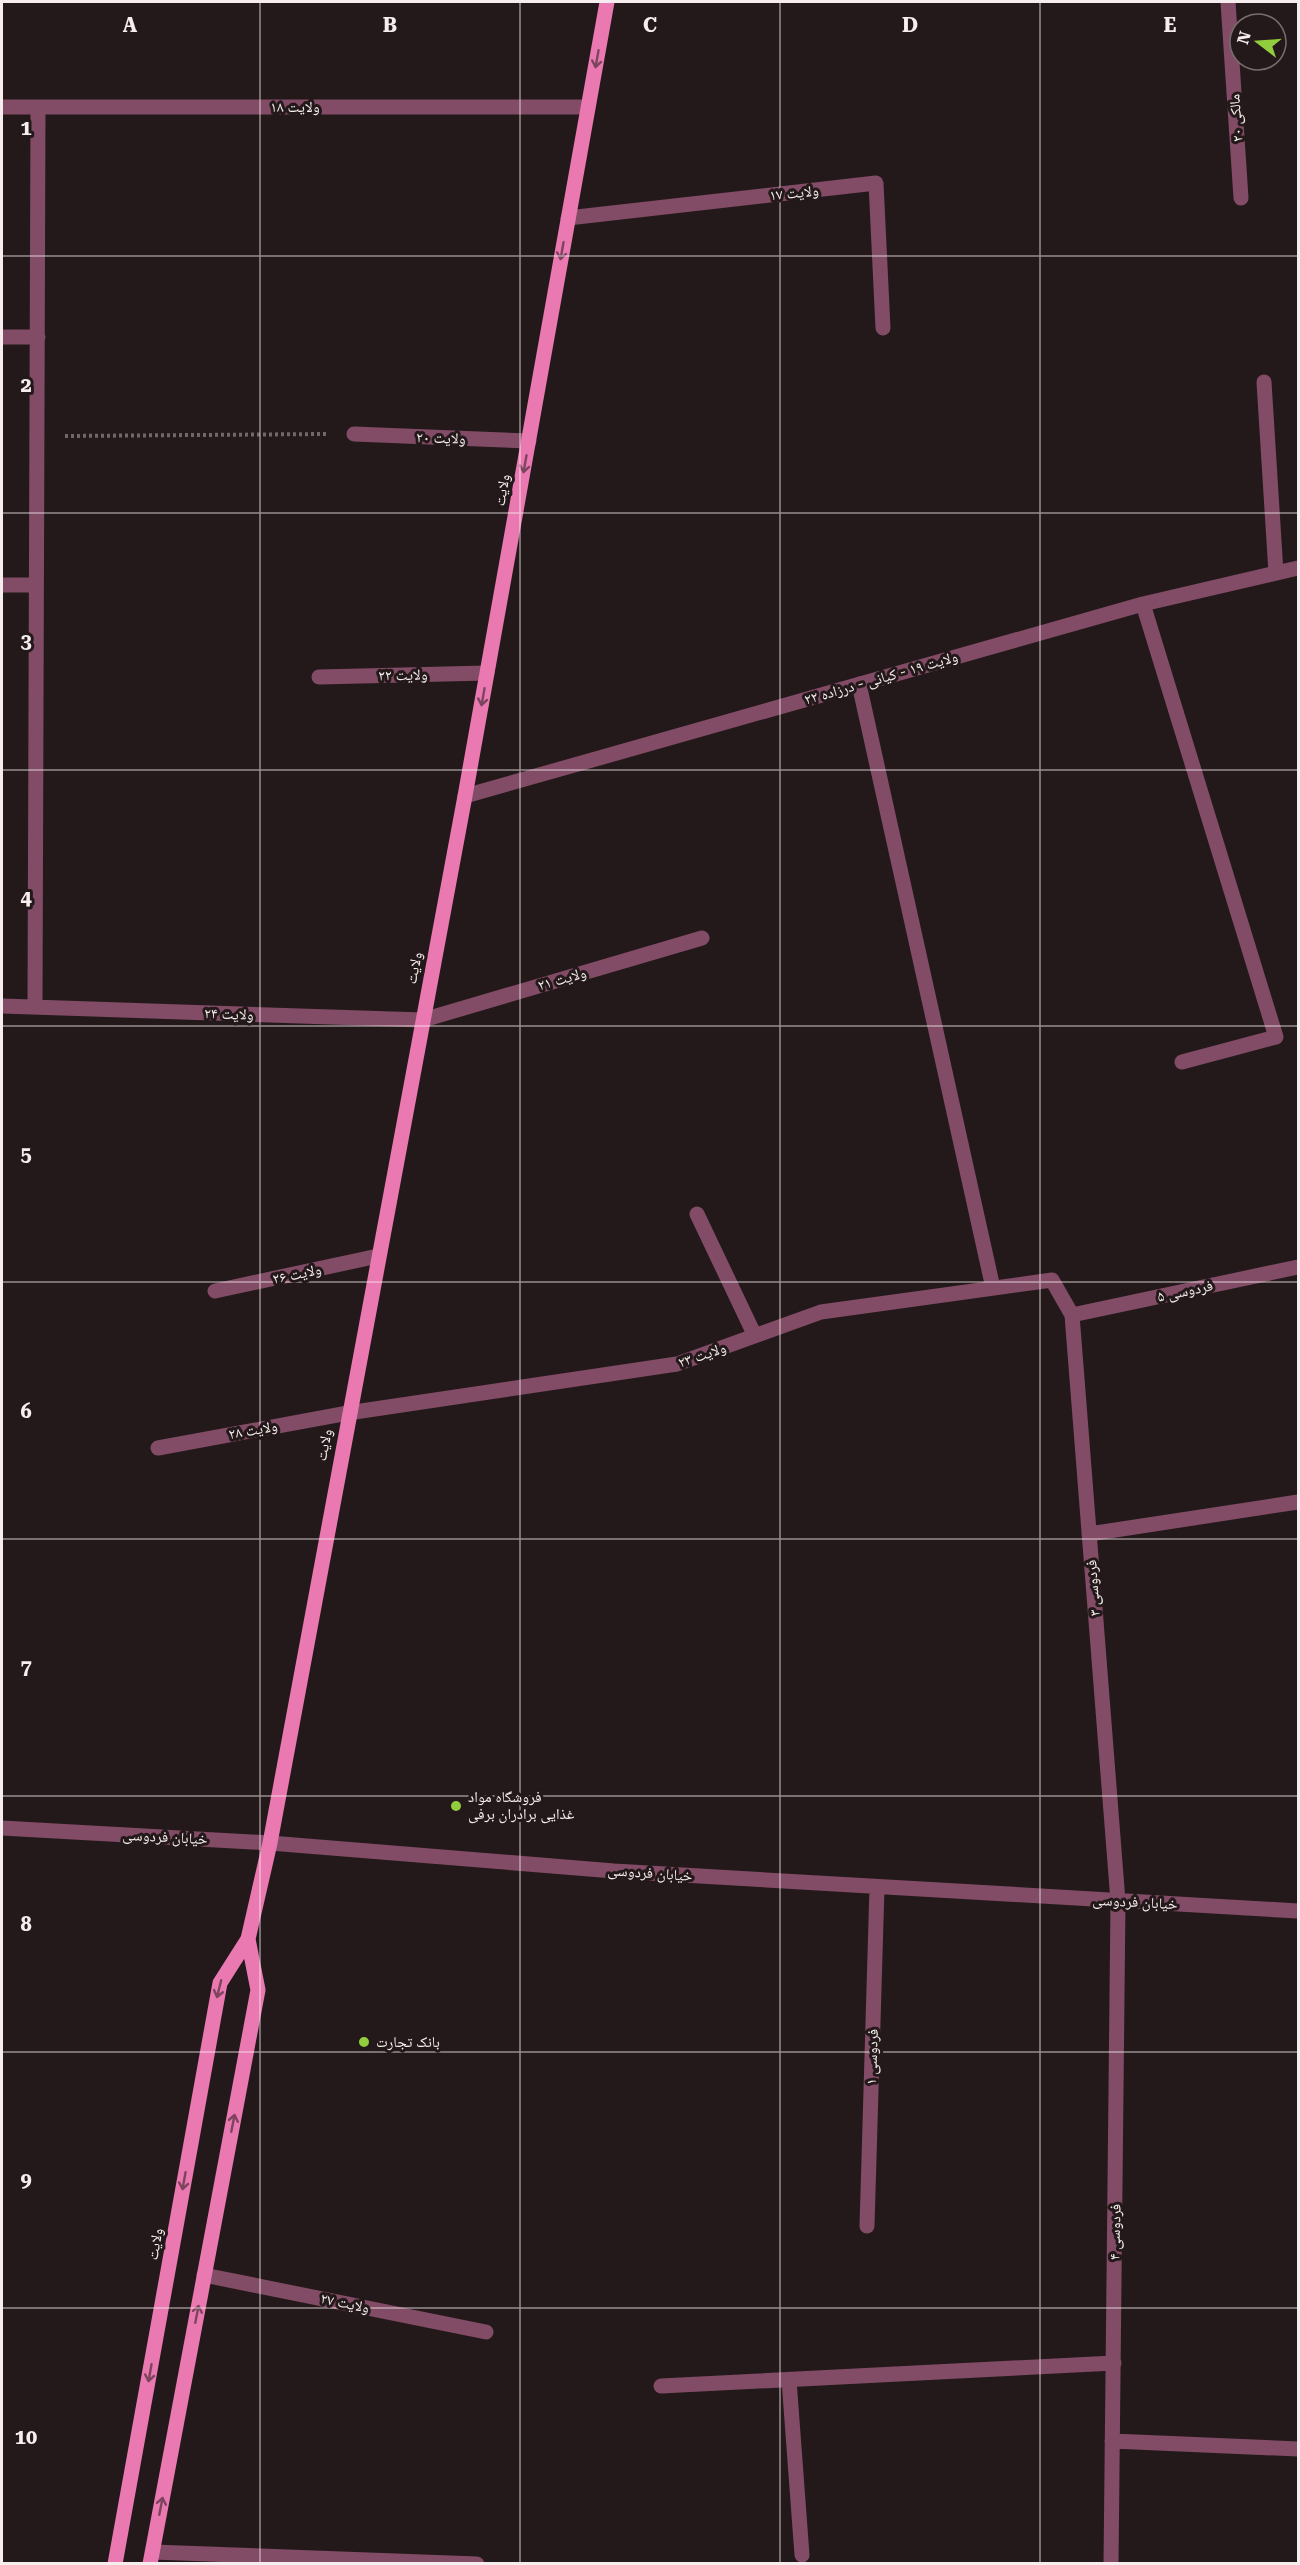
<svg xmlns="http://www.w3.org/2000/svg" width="1300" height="2565" viewBox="0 0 1300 2565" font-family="'Roboto Serif','Noto Naskh Arabic',serif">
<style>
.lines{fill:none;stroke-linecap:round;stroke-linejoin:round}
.path{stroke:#716768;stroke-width:4;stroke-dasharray:3 3;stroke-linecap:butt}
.minor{stroke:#824c66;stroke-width:15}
.major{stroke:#ea79b1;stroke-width:15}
.oneway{stroke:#7d445e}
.grid{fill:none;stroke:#f6eeee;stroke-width:1.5;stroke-opacity:0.55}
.poi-dot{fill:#92cd3e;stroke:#24191a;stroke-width:2}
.labels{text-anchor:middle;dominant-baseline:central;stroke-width:6;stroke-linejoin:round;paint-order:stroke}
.street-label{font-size:15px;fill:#f6eeee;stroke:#24191a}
.poi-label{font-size:15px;fill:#f6eeee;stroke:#24191a;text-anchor:start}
.grid-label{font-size:20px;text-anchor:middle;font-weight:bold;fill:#f6eeee;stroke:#24191a;stroke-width:6;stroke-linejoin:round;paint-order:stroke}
</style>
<rect width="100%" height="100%" fill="#24191a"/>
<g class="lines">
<path class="path" d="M65 436 327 434"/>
<path class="minor" d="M1228 2 1241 198
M2 107H588
M568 218 876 183 883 328
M2 337H38
M1264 382 1276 573
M354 434 529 441
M2 585H36
M1143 604 1276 1037 1182 1062
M319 677 487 673
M859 684 993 1288
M465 796 1143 604 1298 568
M2 1006 423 1020 702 938
M35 1007 38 107
M697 1214 755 1336
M215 1291 378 1256
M1072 1315 1298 1267
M158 1448 348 1413 677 1364 821 1312 1052 1280 1072 1315 1118 1901 1111 2564
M1089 1534 1298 1502
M2 1828 270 1843 614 1871 1298 1911
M867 2226 877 1887
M204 2275 486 2332
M789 2380 802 2555
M661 2386 1114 2363
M1112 2441 1298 2449
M153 2552 477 2564"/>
<path class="major" d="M115 2564 220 1983 248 1939 270 1843 465 796 607 2
M150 2564 258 1990 248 1939"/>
</g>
<defs><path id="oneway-shaft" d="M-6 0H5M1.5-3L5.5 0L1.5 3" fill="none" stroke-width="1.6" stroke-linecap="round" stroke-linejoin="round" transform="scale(1.5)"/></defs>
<g class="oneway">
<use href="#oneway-shaft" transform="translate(597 59) rotate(100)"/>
<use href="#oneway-shaft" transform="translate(562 251) rotate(100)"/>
<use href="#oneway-shaft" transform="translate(525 464) rotate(100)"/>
<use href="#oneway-shaft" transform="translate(483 697) rotate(100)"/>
<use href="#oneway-shaft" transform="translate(219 1989) rotate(104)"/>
<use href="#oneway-shaft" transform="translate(233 2123) rotate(-79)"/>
<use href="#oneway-shaft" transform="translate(184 2181) rotate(100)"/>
<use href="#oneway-shaft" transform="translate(197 2314) rotate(-79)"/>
<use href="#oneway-shaft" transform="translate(150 2373) rotate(100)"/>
<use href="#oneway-shaft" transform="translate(161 2506) rotate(-79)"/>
</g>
<path class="grid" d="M260 2V2564M520 2V2564M780 2V2564M1040 2V2564M2 256H1298M2 513H1298M2 770H1298M2 1026H1298M2 1282H1298M2 1539H1298M2 1796H1298M2 2052H1298M2 2308H1298"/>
<g class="poi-dot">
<circle cx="456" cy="1806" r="6"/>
<circle cx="364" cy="2042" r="6"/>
</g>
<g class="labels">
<g class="street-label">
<text x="295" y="107">ولایت ۱۸</text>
<text transform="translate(1236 118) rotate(-94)">مالکی ۲۰</text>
<text transform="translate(794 193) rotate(-6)">ولایت ۱۷</text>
<text transform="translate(441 438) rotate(2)">ولایت ۲۰</text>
<text transform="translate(502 490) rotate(-80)">ولایت</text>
<text transform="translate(403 675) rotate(-1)">ولایت ۲۲</text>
<text transform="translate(881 678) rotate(-16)">ولایت ۱۹ - کیانی - درزاده ۲۲</text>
<text transform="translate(414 968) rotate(-79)">ولایت</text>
<text transform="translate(562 979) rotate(-16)">ولایت ۲۱</text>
<text transform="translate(229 1014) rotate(2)">ولایت ۲۴</text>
<text transform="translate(297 1274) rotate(-12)">ولایت ۲۶</text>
<text transform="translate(1185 1291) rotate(-12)">فردوسی ۵</text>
<text transform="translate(702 1355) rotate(-19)">ولایت ۲۳</text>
<text transform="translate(253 1430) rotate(-10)">ولایت ۲۸</text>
<text transform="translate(324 1445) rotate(-79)">ولایت</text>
<text transform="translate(1093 1588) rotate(-94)">فردوسی ۳</text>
<text transform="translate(165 1837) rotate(3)">خیابان فردوسی</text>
<text transform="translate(650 1873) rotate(4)">خیابان فردوسی</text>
<text transform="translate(1135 1902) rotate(3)">خیابان فردوسی</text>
<text transform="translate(872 2057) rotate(-88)">فردوسی ۱</text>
<text transform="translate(1115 2232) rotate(-89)">فردوسی ۴</text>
<text transform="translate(155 2244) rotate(-80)">ولایت</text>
<text transform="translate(345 2303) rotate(12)">ولایت ۲۷</text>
</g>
<g class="poi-label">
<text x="468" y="1797">فروشگاه مواد<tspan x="468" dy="17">غذایی برادران برفی</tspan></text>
<text x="376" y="2042">بانک تجارت</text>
</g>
</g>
<g class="grid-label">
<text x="130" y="32">A</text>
<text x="390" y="32">B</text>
<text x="650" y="32">C</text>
<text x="910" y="32">D</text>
<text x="1170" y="32">E</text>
<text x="26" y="135">1</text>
<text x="26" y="392">2</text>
<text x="26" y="648">3</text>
<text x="26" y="905">4</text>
<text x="26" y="1161">5</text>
<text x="26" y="1418">6</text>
<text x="26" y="1674">7</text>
<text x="26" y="1931">8</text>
<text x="26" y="2187">9</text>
<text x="26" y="2444">10</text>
</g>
<rect width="1300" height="2565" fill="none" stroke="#f6eeee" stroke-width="6"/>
<g transform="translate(1258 42) rotate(287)"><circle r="28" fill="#24191a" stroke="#786e6f" stroke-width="1.5"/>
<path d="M0-4.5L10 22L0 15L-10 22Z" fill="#92cd3e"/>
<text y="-9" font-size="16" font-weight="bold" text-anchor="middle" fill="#f6eeee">N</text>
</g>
</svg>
